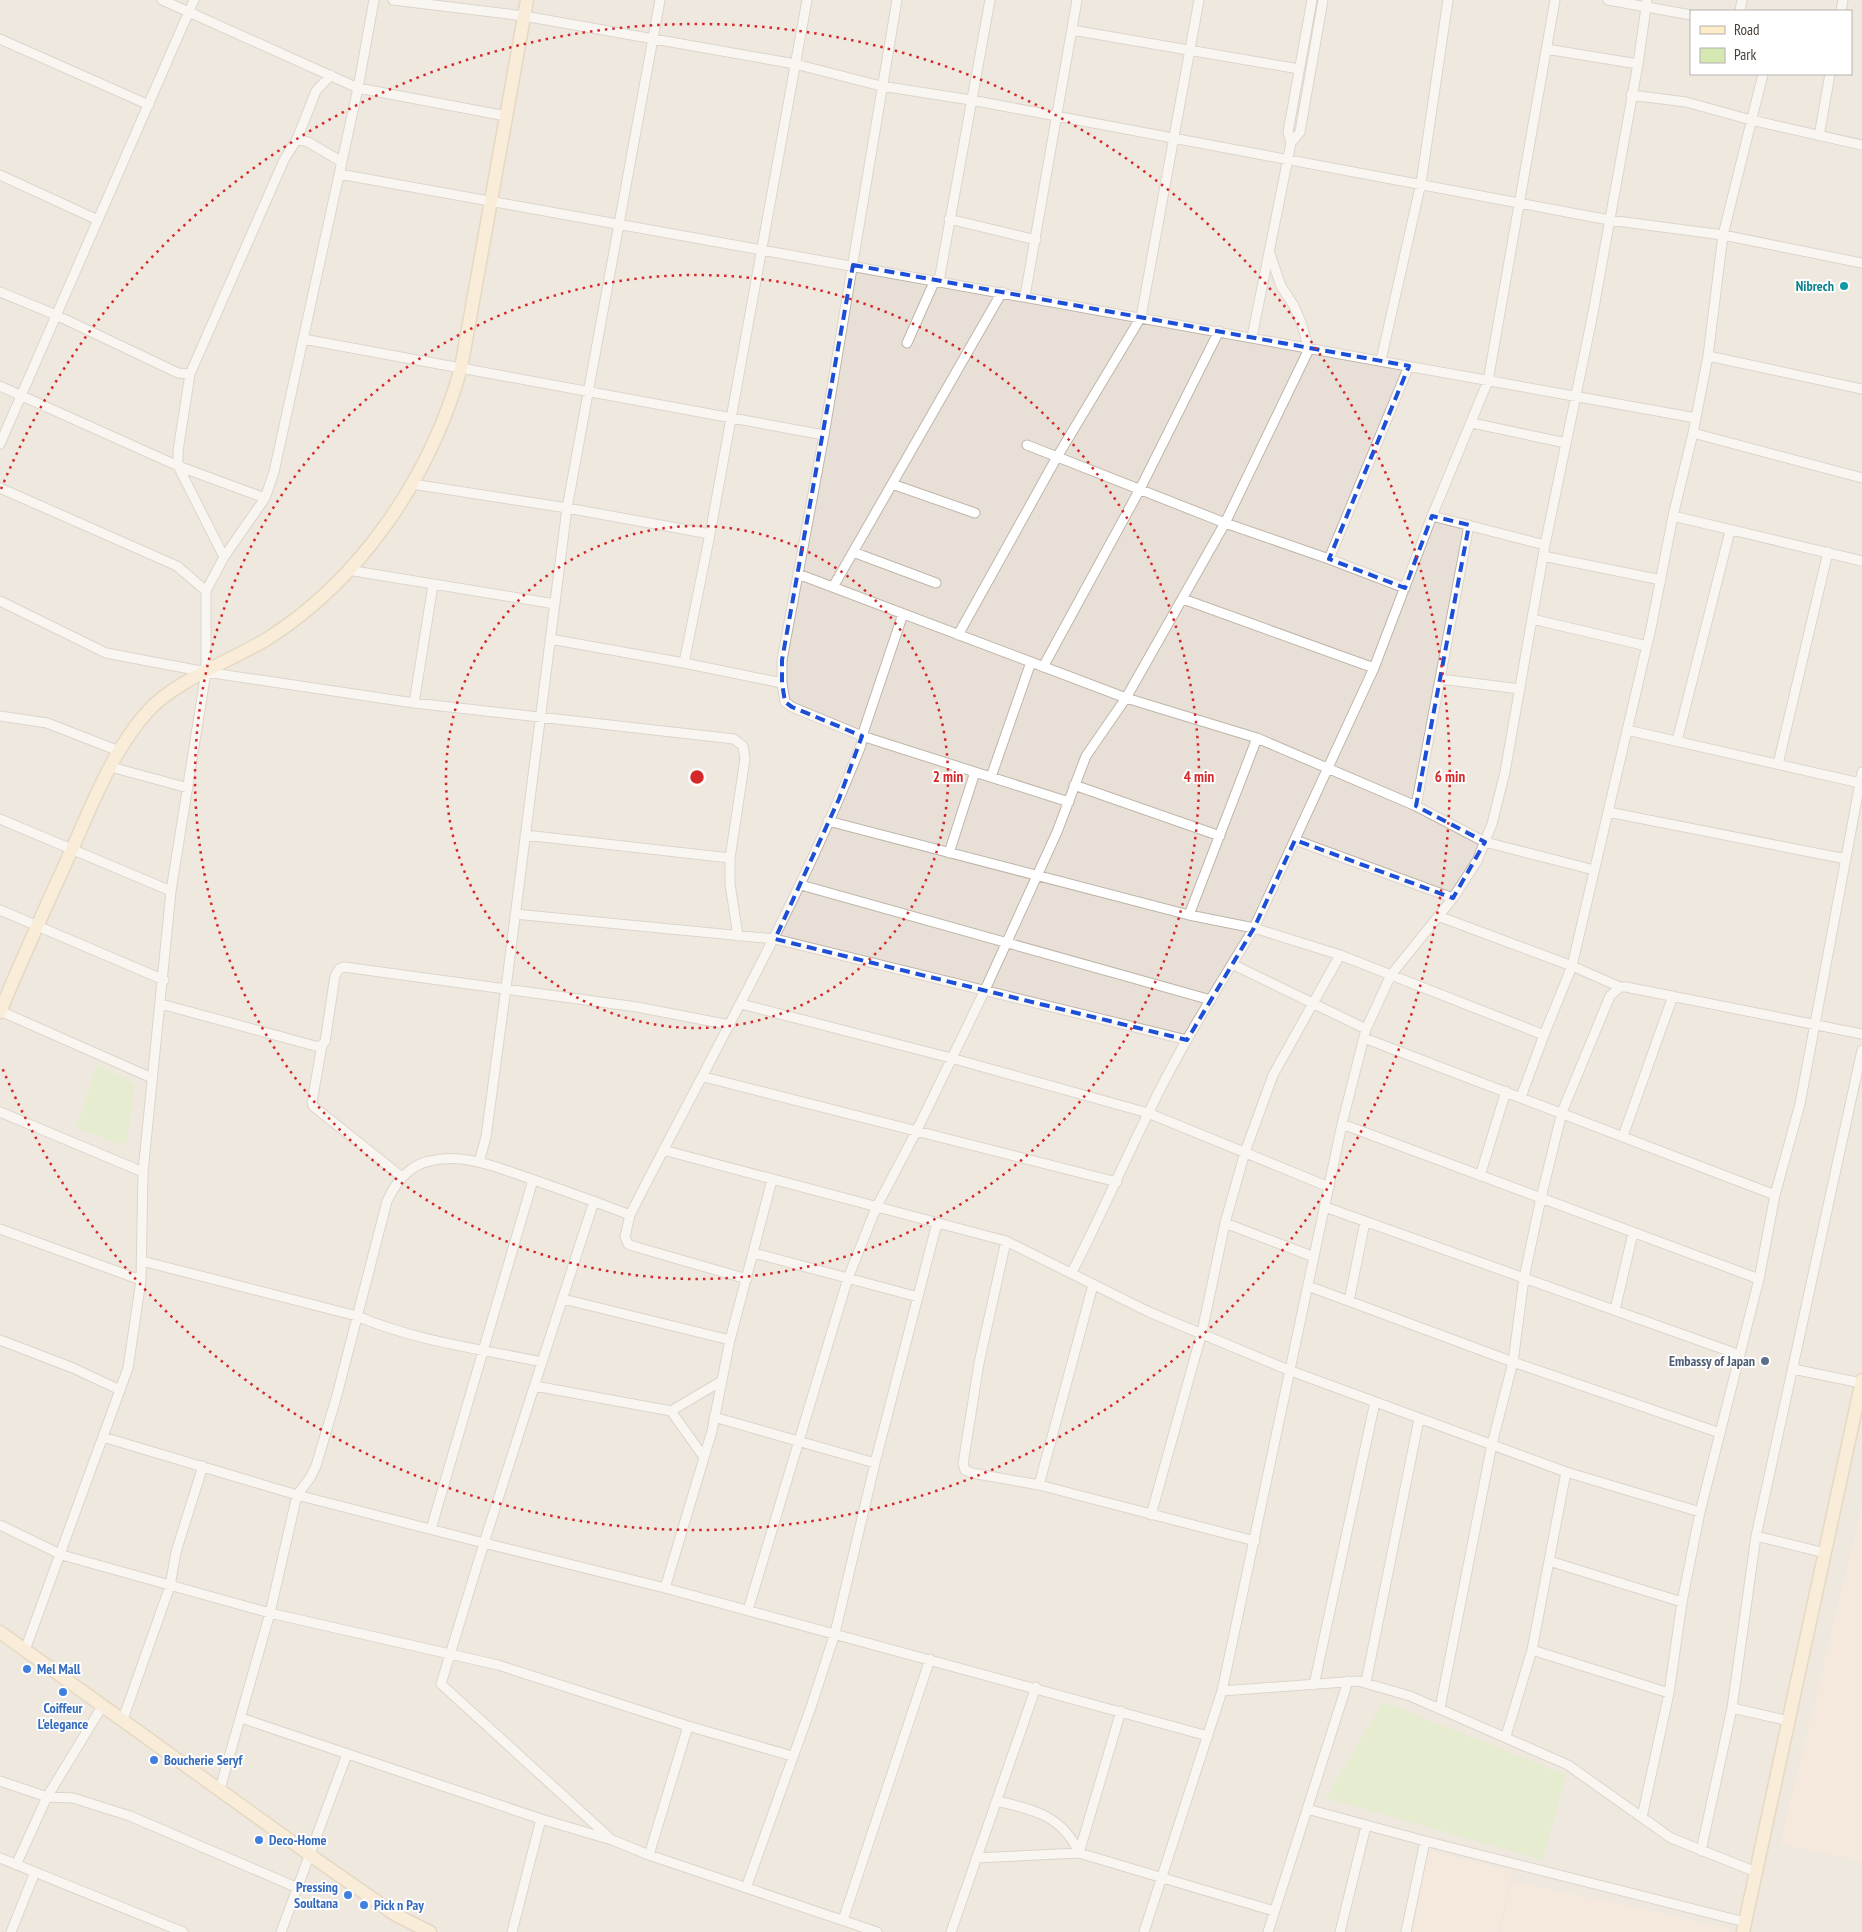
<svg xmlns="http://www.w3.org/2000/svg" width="1862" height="1932" viewBox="0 0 1862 1932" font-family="'PT Sans Narrow',sans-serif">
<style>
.residential{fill:#e8e0d6;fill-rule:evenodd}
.commercial{fill:#f5e3d3}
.green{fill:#d5e8b1}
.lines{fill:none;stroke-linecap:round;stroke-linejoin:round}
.street-casing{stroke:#bfb5aa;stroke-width:11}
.secondary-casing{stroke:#d4bd98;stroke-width:15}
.street{stroke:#fff;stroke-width:9}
.secondary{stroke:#feebc7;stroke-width:12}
.marked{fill:none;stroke:#1d4ed8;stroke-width:4;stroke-dasharray:10 6;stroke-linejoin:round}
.ring{fill:none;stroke:#d62828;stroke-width:2.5;stroke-dasharray:2.5 5}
.culture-dot{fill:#0f9aa8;stroke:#fff;stroke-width:2}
.service-dot{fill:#5c6f8a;stroke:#fff;stroke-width:2}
.shop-dot{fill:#3f7fe0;stroke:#fff;stroke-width:2}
.labels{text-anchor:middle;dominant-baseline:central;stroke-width:4;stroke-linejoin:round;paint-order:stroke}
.culture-label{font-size:14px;font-weight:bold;fill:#0d838f;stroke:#fff;text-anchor:end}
.service-label{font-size:14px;font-weight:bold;fill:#4e5e75;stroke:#fff;text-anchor:end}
.shop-label{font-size:14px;font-weight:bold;fill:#366cbe;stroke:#fff;text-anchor:start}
.centre{fill:#d62828;stroke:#fff;stroke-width:2.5}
.ring-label{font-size:15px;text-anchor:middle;font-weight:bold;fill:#d62828;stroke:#fff;stroke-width:4;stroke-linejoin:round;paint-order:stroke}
</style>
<rect width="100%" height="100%" fill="#f4efe8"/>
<path class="residential" d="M0 0H1862V1932H0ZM1691 11H1851V74H1691Z"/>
<path class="commercial" d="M1862 1507V1861L1780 1844Z
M1428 1850 1512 1871 1498 1932H1412Z
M1512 1881 1730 1928 1729 1932H1501Z"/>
<path class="green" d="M97 1065 135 1084 126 1146 76 1128Z
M1383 1702 1566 1775 1543 1860 1326 1798Z"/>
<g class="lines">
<defs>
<path id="street" d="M162 0 358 88 506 116
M393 0 524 16 795 64 881 86 971 100 1609 220 1723 235 1862 263
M1608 0 1691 15
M1740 11 1742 0
M1841 11 1843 0
M1072 30 1299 69
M0 39 149 105
M1546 49 1638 64
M1631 95 1686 102 1751 120 1862 145
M1819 136 1830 74
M297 139 316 91 331 75
M1291 143 1300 132 1323 0
M339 174 1696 418
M0 175 98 220
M949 219 1036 240
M939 281 990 0
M0 292 56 315 178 373 190 374 284 160 297 139 308 142 342 162
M1025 296 1077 0
M1252 337 1291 143 1288 132 1312 0
M303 339 824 435
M907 343 935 280
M1708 356 1862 389
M1381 360 1421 183 1448 0
M190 374 178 451V466L224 557
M0 386 178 466 265 498
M1472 423 1566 443
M1693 433 1862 478
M0 444 194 0
M1027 445 1225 523 1329 559 1409 366
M412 484 567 508 710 534
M892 484 975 513
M0 488 177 566 206 591
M1432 516 1545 545
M1673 516 1862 561
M853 552 936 583
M1543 556 1661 580
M1329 559 1405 588
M348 570 555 604
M798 574 1126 698 1257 738 1416 806 1485 842 1594 870
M833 587 1002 292
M1183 599 1374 668
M0 601 106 653 206 672 414 703 734 739 743 746 745 759 730 858V884L738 936
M903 614 862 736 1069 802
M1532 619 1647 646
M958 635 1057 457 1141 317 1199 0
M550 639 684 663 710 534 807 0
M684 663 782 683
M1043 667 1140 489 1219 331
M1440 679 1520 689
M414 703 433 585
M0 716 47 723 119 751
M1627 730 1860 783
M1677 741 1730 531
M1778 764 1828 552
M111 767 188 788
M991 777 1031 662
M1074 785 1220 836
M1416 806 1469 525
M1608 812 1846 859
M0 819 171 891
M828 821 1189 915 1254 928 1374 668 1432 516 1488 381 1555 0
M525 835 730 858
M1295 840 1453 898
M949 853 975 772
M801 885 1211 1000
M0 910 164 980
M515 914 775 939 1187 1040
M1189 915 1257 738
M1438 916 1572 966 1620 987
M1232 964 1366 1029
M161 1004 319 1047 325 1042 335 976 339 969 344 967 637 1007 730 1025
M741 1004 951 1058 1148 1113 1329 1187
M0 1011 152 1078
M1544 1035 1572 966 1651 628 1673 516 1693 433 1708 356 1723 235 1763 74
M1364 1038 1775 1195
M322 1045 312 1102 313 1106 402 1177
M704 1077 1117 1182
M0 1112 143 1172
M1342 1124 1759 1279
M1623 1136 1673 996
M663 1150 1006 1241 1149 1312 1291 1371 1566 1472 1700 1512
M479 1162 486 1137 506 988 567 508 660 0
M1480 1176 1506 1091
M1325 1207 1740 1355
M1225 1223 1314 1257
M0 1229 141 1280
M1006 1241 979 1363 963 1464 965 1470 972 1473 1039 1485 1255 1541
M754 1253 918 1297
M142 1261 357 1316C415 1341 481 1349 542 1362L594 1201
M1072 1272C1099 1220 1122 1166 1148 1114 1178 1050 1217 989 1254 928L1340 955 1544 1035 1521 1097
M747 1279 633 1246 628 1244 625 1237 630 1215C709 1059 797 908 861 745L862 736 792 707 785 702 782 683V660L824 435 897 0
M1308 1286 1513 1362 1720 1433
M563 1299 730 1340
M1349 1301 1365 1222
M1615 1310 1633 1233
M0 1340 73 1368 120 1390
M542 1362 484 1543 665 1588 712 1431 730 1340 772 1180
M1793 1369 1861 1383
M535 1386 671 1411 703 1456
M671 1411 720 1382
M714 1417 875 1463
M103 1437 297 1495 484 1543 441 1684 612 1840
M1039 1485 1093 1285
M1151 1515 1202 1332 1225 1223 1245 1152 1273 1075 1340 955
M0 1525 62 1555 270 1613 498 1665 688 1726 792 1756
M431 1529 533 1180
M1756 1536 1825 1553
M1549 1561 1682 1602
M665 1588 1208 1736
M748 1610 848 1278 876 1208 916 1132 984 992 1057 832 1086 756 1126 698 1225 523 1309 349 1301 322 1294 306 1281 286 1269 251
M25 1650 128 1368 141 1280 143 1172 171 891 206 672V591L224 557 265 498 274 472 358 88 374 0
M1532 1650 1669 1693
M1366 1682 1419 1419
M1314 1685 1375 1402
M1222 1691 1358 1681 1410 1696 1568 1765 1671 1838 1756 1872
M1440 1708 1492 1444 1513 1362 1524 1278 1541 1198 1562 1112 1610 996 1620 987H1626L1862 1034
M1732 1708 1789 1721
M241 1718 541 1819 612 1840 649 1855 877 1932
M123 1719 170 1586 176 1552 203 1466
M1506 1736 1532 1650 1566 1472
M0 1781 47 1797 73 1798 130 1816 298 1888
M220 1789 270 1613 297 1495 310 1478 316 1466 337 1395 387 1201C396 1182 409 1165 430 1161 466 1152 503 1170 537 1181 568 1192 599 1203 630 1215
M996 1801C1033 1809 1063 1816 1079 1853
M1307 1809 1425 1841 1745 1922
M1642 1817 1669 1693 1682 1602 1700 1512 1759 1279 1775 1195 1800 1104 1862 772
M1701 1851 1732 1708 1756 1536 1862 1050
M1079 1853 1121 1711
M649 1855 688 1726
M0 1858 183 1932
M976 1858 1079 1853 1274 1911
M16 1865 47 1797 103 1705
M746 1888 811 1707 835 1633 875 1463 937 1223
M843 1920 930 1659
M11 1932 35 1872
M281 1932 347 1754
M512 1932 541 1819
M951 1932 1036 1687
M1144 1932 1222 1691 1342 1124 1366 1029 1391 975 1453 898 1477 861 1492 824 1505 772 1545 545 1593 313 1638 64 1647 0
M1268 1932 1348 1681
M1340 1932 1366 1826
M1406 1932 1425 1841"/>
<path id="secondary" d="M0 1012C23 956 48 902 73 847 94 800 113 750 148 711 175 681 232 660 267 639 362 579 431 475 461 368L527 0
M0 1632 310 1855 396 1915 430 1932
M1743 1932 1862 1380"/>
</defs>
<use href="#street" class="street-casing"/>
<use href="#secondary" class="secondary-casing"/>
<use href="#street" class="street"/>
<use href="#secondary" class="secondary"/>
</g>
<path d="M0 0H1862V1932H0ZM853 265 1409 366 1329 559 1405 588 1432 516 1469 525 1416 806 1485 842 1453 898 1295 840 1254 928 1187 1040 775 939 839 799 862 736 792 707 785 702 782 683V660Z" fill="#f4efe8" fill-opacity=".55" fill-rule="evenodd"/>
<path class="marked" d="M853 265 1409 366 1329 559 1405 588 1432 516 1469 525 1416 806 1485 842 1453 898 1295 840 1254 928 1187 1040 775 939 839 799 862 736 792 707 785 702 782 683V660Z"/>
<g class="ring">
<circle cx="697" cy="777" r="251"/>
<circle cx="697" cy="777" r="502"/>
<path d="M1 489A753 753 0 1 1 1 1065"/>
</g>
<circle class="culture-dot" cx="1844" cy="286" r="5"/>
<circle class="service-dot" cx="1765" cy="1361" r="5"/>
<g class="shop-dot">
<circle cx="27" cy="1669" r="5"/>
<circle cx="63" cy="1692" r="5"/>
<circle cx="154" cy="1760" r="5"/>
<circle cx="259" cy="1840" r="5"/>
<circle cx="348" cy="1895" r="5"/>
<circle cx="364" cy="1905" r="5"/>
</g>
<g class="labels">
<g class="culture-label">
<text x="1834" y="286">Nibrech</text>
</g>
<g class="service-label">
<text x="1755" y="1361">Embassy of Japan</text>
</g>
<g class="shop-label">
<text x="37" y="1669">Mel Mall</text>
<text x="63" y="1708" text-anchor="middle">Coiffeur<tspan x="63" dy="16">L'elegance</tspan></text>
<text x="164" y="1760">Boucherie Seryf</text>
<text x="269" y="1840">Deco-Home</text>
<text x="338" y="1887" text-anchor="end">Pressing<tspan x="338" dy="16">Soultana</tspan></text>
<text x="374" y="1905">Pick n Pay</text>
</g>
</g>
<circle cx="697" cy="777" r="8" class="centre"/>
<g class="ring-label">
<text x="948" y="782">2 min</text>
<text x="1199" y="782">4 min</text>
<text x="1450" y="782">6 min</text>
</g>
<rect x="1690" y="10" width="162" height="65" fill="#ffffff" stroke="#b5b2af"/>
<rect x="1700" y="26" width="25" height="8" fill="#feebc7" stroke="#b5b2af"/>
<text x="1734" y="35" font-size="15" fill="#473f36">Road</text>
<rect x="1700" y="48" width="25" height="15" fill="#d5e8b1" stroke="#b5b2af"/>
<text x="1734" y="60" font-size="15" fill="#473f36">Park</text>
</svg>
